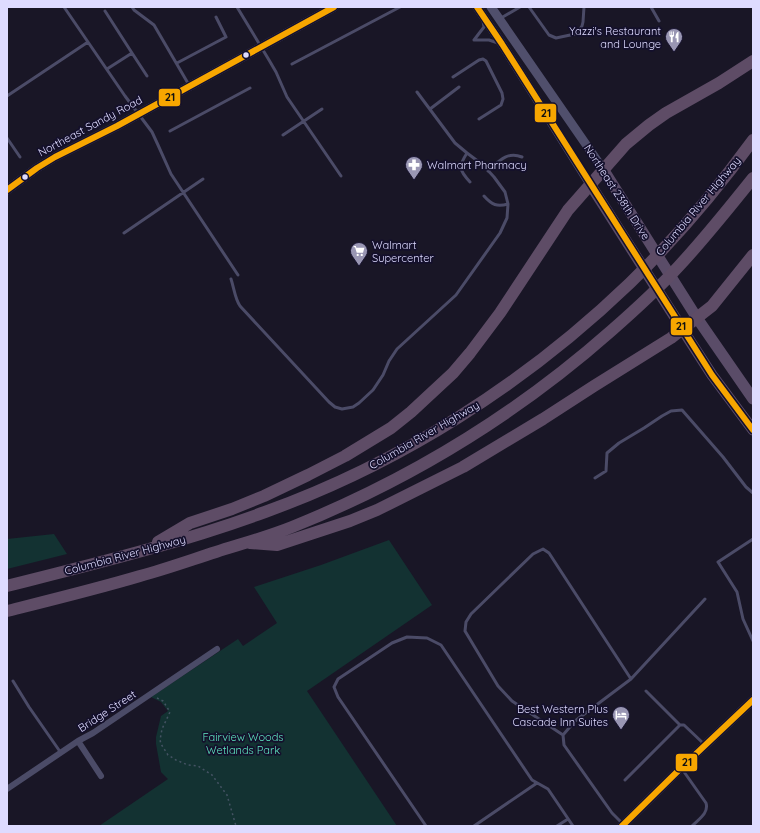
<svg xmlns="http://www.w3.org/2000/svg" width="760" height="833" viewBox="0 0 760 833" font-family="Quicksand,sans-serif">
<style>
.green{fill:#133232}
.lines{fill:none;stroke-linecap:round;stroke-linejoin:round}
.path{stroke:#445363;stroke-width:1.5;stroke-dasharray:2 3;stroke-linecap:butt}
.service{stroke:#4b4b67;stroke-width:3}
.minor{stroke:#4b4b67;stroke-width:6}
.secondary{stroke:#504f6c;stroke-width:9}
.trunk{stroke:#5a4c68;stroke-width:11}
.motorway{stroke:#5e4c66;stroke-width:12}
.bus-1-casing{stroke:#14102c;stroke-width:9}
.bus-1{stroke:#f7a600;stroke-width:6}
.bus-dot{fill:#dedbff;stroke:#14102c;stroke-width:1.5}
.labels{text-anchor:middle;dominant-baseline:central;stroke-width:3.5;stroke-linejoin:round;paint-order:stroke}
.poi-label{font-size:11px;fill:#dedbff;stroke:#14102c;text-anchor:end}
.street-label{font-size:11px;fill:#dedbff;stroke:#14102c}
.park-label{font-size:11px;fill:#5fe7c1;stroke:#14102c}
.line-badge{stroke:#14102c;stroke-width:1.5}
.pale-badge-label{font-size:11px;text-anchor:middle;font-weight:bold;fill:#111}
</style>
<rect width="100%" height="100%" fill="#191626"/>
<path class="green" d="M54 534 67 554 7 569V539Z
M389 540 432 605 307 691 397 826H99L168 779 161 772 156 744V737L161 716 168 711 161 702 151 697 238 639 243 646 277 623 254 587 321 565Z"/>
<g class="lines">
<path class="path" d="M157 698 163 701 170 712 162 729 160 740 161 744 168 755 176 760 188 765 198 766 212 775 227 795 236 826"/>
<path class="service" d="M64 7 125 96 152 132 158 145 171 174 238 275
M132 7 134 10 154 25 189 85
M237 7 269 60 276 72 287 97 341 176
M529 7 549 35 556 38 575 34 578 32 582 26 583 22 584 7
M651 7 659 21
M105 11 132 53 107 69
M501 18 520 7
M474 40H489L498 43
M474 40 484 27 483 21
M132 53 147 76
M177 63 226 37 216 17
M292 64 400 7
M453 77 479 60 483 59 486 61 502 93 503 99 501 105 479 119
M7 96 88 42
M430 109 459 87
M170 131 250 88
M283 135 322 109
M7 138 20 157
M467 153C458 167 459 170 470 182
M488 171C499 161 507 151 522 157
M484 196C492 205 497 207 508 204
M124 233 203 179
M231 279C234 288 235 299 240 306L329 402 335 407 342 409 353 407 359 403 373 390 383 375 389 361 397 349 456 295 500 233 507 218 508 204 505 192 494 177 483 165 467 153 455 143 417 92
M595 478 606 471 607 453 619 443 644 428 662 416 671 411 682 410 723 457 746 487 753 493
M753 539 718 562 737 592 743 619 753 641
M13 681 29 707 61 753
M646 691 680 725
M563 735 512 701 498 686 465 631 466 622 471 614 533 554 543 549 549 553 631 679
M682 769 706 803C709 813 699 819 692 826
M625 780 680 725H684L704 744
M622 823 612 813 564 745 563 735 575 721 631 679 705 599
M426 826 338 697 334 687 338 679 392 643 407 637 427 638 441 645 532 780 548 789 573 826
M474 826 537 783
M557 826 568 819"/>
<path class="minor" d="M78 741 101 776
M7 789 78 741 93 733 217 649"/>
<path class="secondary" d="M477 7 502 44 590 184
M491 7 603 169
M7 190 37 168 55 157 117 126 334 7
M622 826 681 768 753 700"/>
<path class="trunk" d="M603 169 697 318 753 399
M590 184 690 341 712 375 753 430"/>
<path class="motorway" d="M158 542 190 523 232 509 264 496 308 475 345 456 391 428 411 412 453 373 470 353 500 313 568 210 626 144 649 125 666 113 719 83 753 61
M250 543 277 545 350 521 377 510 463 467 543 419 594 386 671 338 712 306 753 255
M7 586C94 564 181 543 265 512 401 463 526 383 630 283 675 239 716 191 753 140
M7 611C51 600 96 589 140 576 166 569 191 560 216 552 241 544 267 537 292 527 409 480 517 414 611 331 635 310 658 289 679 266 705 238 729 208 753 178"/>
<defs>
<path id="bus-1" d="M477 7 502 44 712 375 753 430
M7 190 37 168 55 157 117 126 334 7
M622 826 681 768 753 700"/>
</defs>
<use href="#bus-1" class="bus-1-casing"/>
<use href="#bus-1" class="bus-1"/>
</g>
<defs>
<symbol id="restaurant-pin" viewBox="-11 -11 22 30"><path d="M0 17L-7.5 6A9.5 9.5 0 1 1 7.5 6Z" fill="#9996b3" stroke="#14102c"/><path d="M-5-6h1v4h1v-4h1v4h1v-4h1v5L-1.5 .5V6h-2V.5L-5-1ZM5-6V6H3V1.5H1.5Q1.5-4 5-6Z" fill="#fff"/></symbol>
<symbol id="pharmacy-pin" viewBox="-11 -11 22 30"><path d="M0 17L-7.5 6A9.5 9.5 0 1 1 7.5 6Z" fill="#9996b3" stroke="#14102c"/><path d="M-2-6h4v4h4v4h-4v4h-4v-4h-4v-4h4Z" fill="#fff"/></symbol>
<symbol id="supermarket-pin" viewBox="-11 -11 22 30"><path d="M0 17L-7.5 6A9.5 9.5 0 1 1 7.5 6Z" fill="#9996b3" stroke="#14102c"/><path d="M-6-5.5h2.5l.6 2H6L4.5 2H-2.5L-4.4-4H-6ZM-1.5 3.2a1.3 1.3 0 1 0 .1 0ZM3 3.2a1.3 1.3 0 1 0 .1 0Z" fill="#fff"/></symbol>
<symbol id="hotel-pin" viewBox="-11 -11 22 30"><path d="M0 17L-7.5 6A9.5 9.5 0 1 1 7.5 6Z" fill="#9996b3" stroke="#14102c"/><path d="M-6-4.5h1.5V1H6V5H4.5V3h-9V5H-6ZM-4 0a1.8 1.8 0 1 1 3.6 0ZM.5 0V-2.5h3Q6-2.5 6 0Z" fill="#fff"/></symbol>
</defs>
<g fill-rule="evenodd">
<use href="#restaurant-pin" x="664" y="27" width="20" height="27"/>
<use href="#pharmacy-pin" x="404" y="155" width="20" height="27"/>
<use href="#supermarket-pin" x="349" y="241" width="20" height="27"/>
<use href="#hotel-pin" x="611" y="705" width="20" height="27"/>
</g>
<g class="bus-dot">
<circle cx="246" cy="55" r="3.5"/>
<circle cx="25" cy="177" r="3.5"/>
</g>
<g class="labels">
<g class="poi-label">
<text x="661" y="31">Yazzi's Restaurant<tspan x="661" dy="13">and Lounge</tspan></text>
<text x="427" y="165" text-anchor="start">Walmart Pharmacy</text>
<text x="372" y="245" text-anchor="start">Walmart<tspan x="372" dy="13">Supercenter</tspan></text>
<text x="608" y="709">Best Western Plus<tspan x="608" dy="13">Cascade Inn Suites</tspan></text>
</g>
<g class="street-label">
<text transform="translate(90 126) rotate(-28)">Northeast Sandy Road</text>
<text transform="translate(617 192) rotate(57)">Northeast 238th Drive</text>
<text transform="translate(698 206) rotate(-50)">Columbia River Highway</text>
<text transform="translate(424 435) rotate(-30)">Columbia River Highway</text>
<text transform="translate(125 555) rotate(-15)">Columbia River Highway</text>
<text transform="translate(107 711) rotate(-33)">Bridge Street</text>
</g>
<g class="park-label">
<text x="243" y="737">Fairview Woods<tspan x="243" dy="13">Wetlands Park</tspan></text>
</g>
</g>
<g class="line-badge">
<rect x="158" y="88" width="23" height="19" rx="4" fill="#f7a600"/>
<rect x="534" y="103" width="23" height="20" rx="4" fill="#f7a600"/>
<rect x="670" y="317" width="23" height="19" rx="4" fill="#f7a600"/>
<rect x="675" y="753" width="23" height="19" rx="4" fill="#f7a600"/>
</g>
<g class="pale-badge-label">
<text x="170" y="101">21</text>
<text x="546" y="117">21</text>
<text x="681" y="330">21</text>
<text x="687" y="766">21</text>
</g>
<rect width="760" height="833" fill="none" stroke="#dedbff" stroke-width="16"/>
</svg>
